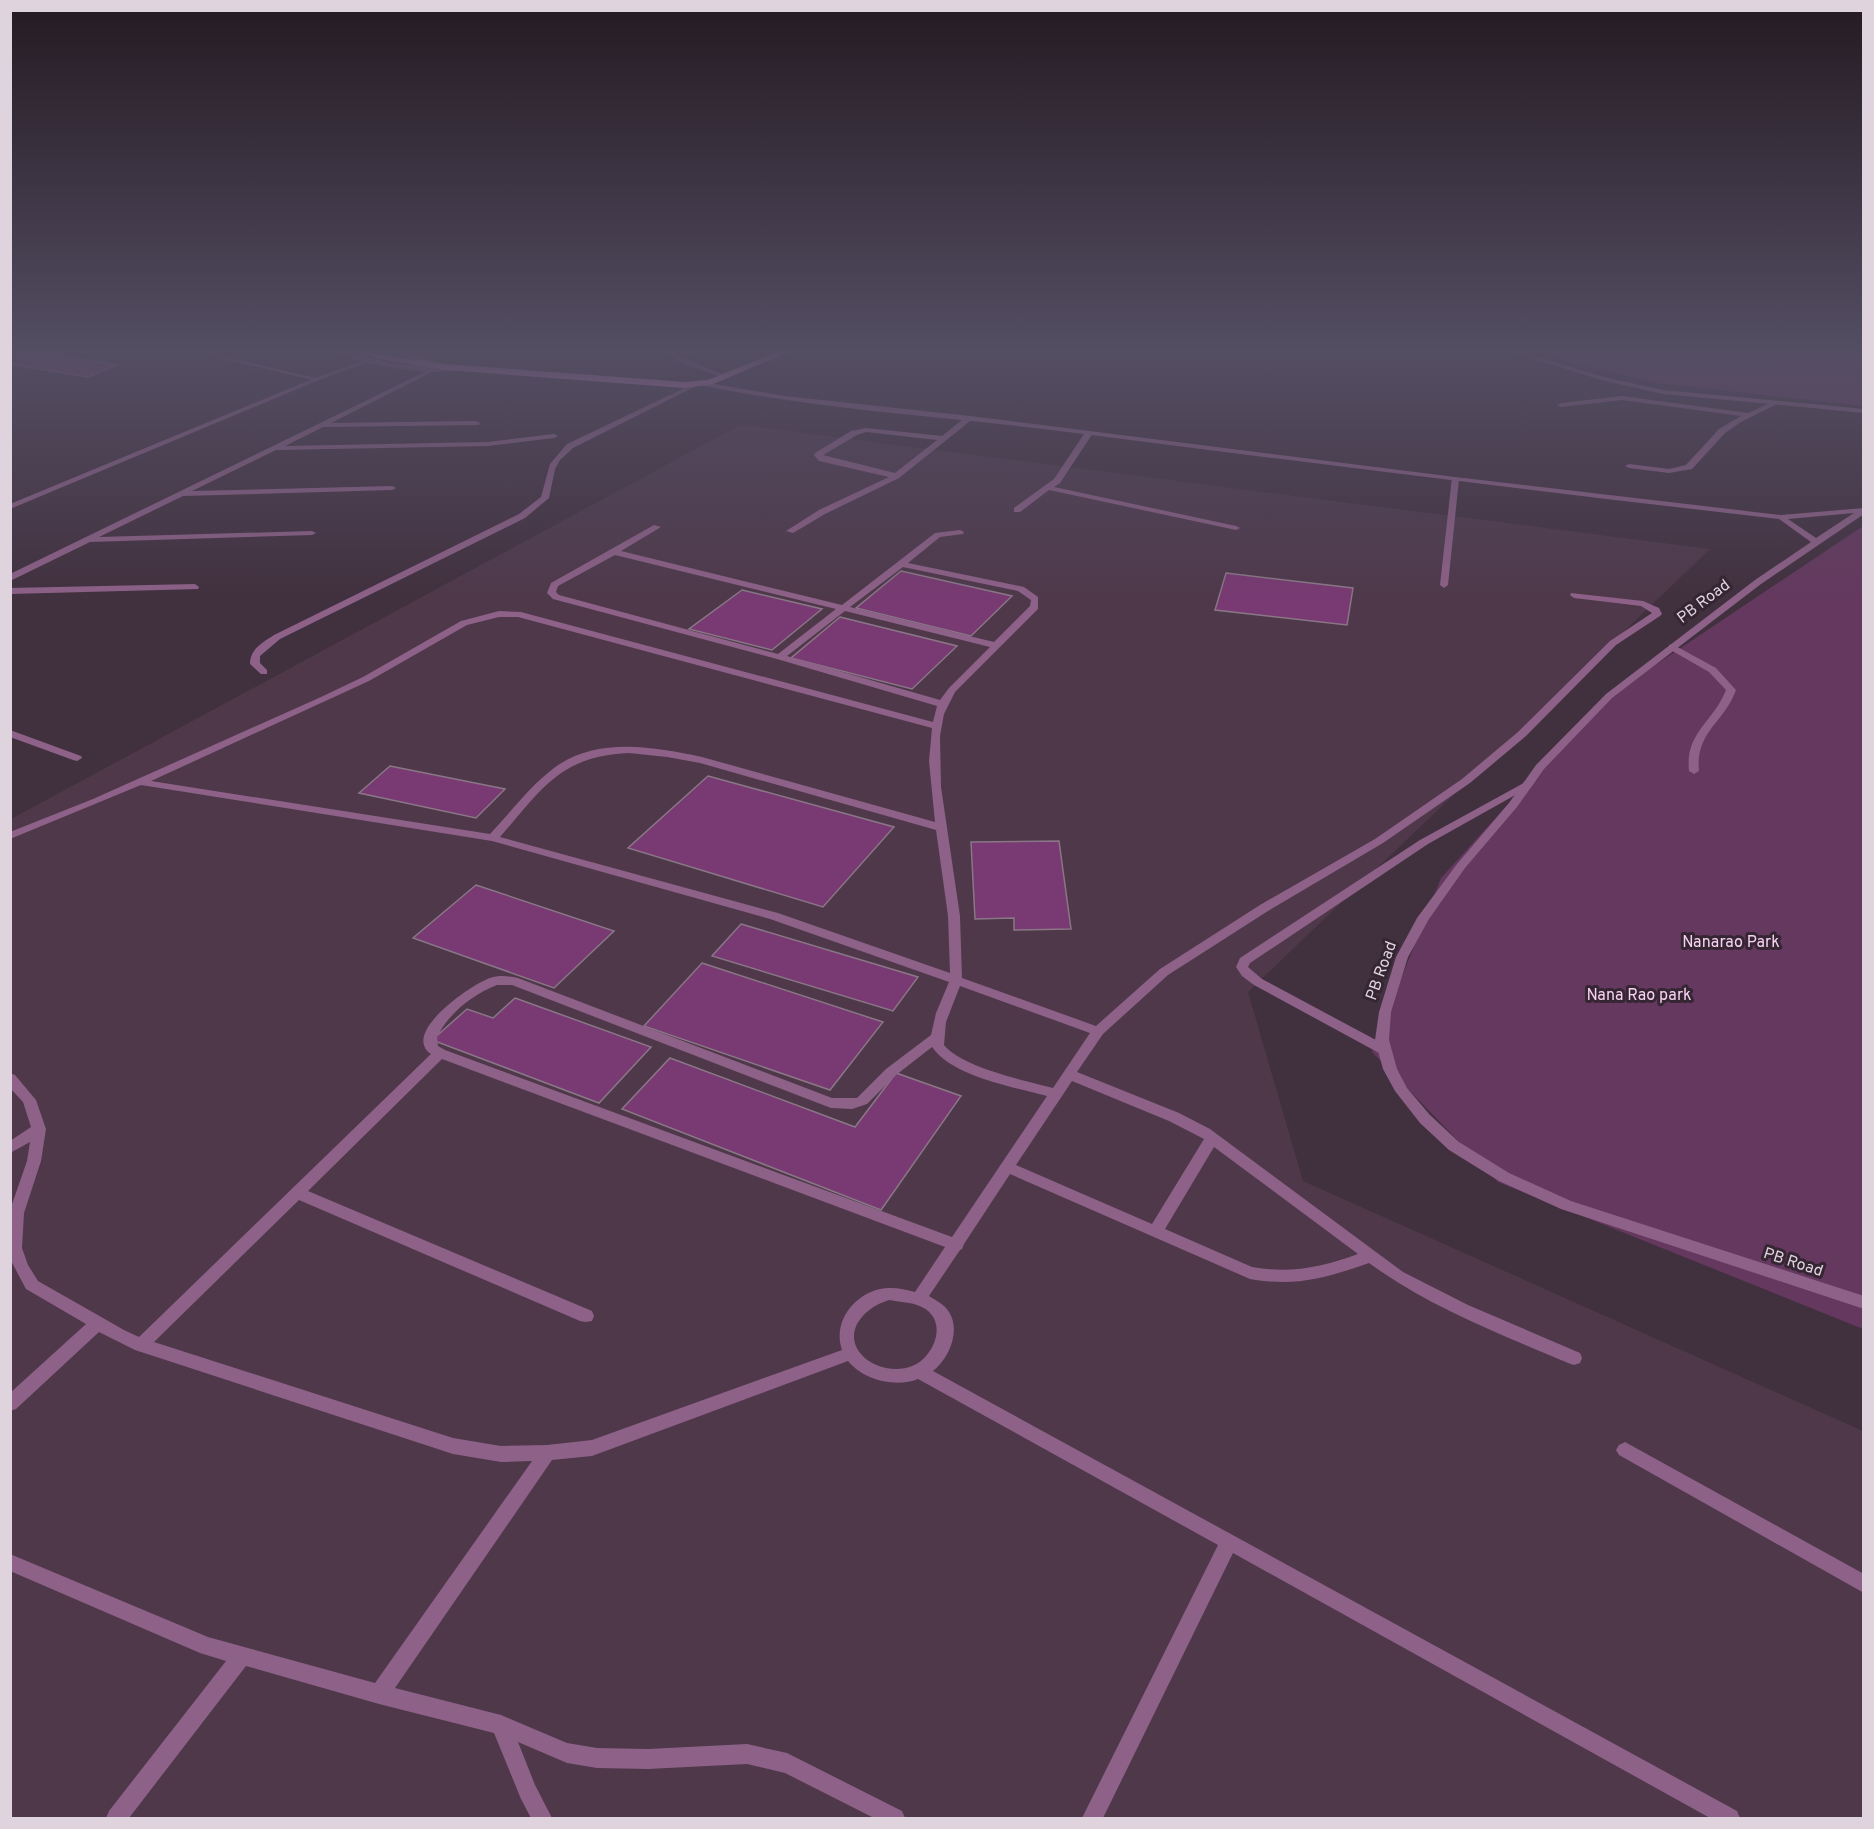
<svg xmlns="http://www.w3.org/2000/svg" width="1874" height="1829" viewBox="0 0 1874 1829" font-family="Overpass,sans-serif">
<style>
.built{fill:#4e384a}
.green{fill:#65385f}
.building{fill:#793972;stroke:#897786;stroke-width:1.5}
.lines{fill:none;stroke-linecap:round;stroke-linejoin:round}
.service{fill:#8e6188;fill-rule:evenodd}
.minor{fill:#8e6188;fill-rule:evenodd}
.tertiary{fill:#8e6188;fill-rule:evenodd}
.primary{fill:#e488d8;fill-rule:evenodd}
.labels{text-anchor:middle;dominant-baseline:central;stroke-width:6;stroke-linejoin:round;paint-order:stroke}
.street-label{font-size:16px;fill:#dfd4dd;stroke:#362634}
.park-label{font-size:16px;fill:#f8d2f1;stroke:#362634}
</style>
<rect width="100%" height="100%" fill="#41303e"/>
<path class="built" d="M740 425 1710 549 1248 992 1303 1181 1863 1431V1818H11V819Z"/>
<path class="green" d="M1529 349H1863V406L1657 383 1566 362 1544 352Z
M1863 526V1329L1498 1182 1372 1052 1441 878 1603 700Z"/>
<path class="building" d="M10 349H22L117 365 88 377 10 364Z
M901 571 1012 596 971 636 856 608Z
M1226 573 1353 588 1347 625 1215 610Z
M742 590 822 609 772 650 689 629Z
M840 617 957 646 912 689 791 658Z
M390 766 505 789 476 818 359 793Z
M708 776 894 827 823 907 628 848Z
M1059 841 1071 929 1014 930V918L975 919 971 842Z
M476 885 614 931 554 988 413 938Z
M741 924 918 977 893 1011 712 956Z
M702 963 883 1022 830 1090 644 1026Z
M515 998 651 1047 599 1103 432 1040 467 1009 493 1018Z
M670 1058 855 1127 896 1073 961 1096 881 1210 622 1109Z"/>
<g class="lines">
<path class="service" d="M200 349H209L218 355 320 379 317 381 214 357Z
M693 384 698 385 573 448 560 460 555 469 549 498 525 518 280 639 260 656V663L267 670V674H261L250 664C250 649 262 643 274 635L519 514 541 497 550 464 567 444Z
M1622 396 1748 413 1775 401 1781 402 1741 422 1725 433 1692 469 1669 473 1629 468 1625 466 1629 464 1669 469 1686 465 1719 429 1741 416 1622 400 1561 407 1557 405 1561 403Z
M967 416 974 418 899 478 825 514 793 533 786 531 819 510 889 477 819 461 814 455 815 453 851 431 866 428 942 436ZM866 432 937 440 895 473 823 455 857 435Z
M1086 431 1093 433 1060 483 1054 487 1236 526 1240 528 1236 530 1049 490 1020 512H1014V508L1054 479Z
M1452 477 1459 479 1448 585 1444 588 1440 585Z
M654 525 661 527 621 551 842 605 935 533 960 530 964 532 963 534 940 537 908 563 1024 587 1038 597V609L955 692 944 714 940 736 941 787 960 916 962 978 1096 1026 1160 969 1260 905 1375 839 1462 779 1518 732 1610 641 1652 613 1641 606 1574 598 1570 595 1571 593 1643 601 1659 608 1662 614 1660 616 1616 645 1526 736 1470 783 1383 843 1268 911 1168 975 1103 1034 1077 1072 1179 1113 1210 1129 1403 1272 1468 1305 1580 1353 1582 1358 1580 1363 1574 1365 1568 1363C1500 1334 1429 1307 1369 1263 1326 1278 1296 1287 1250 1279L1010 1174 964 1244 962 1249 960 1250 929 1296C934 1299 941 1303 945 1307 963 1325 951 1357 933 1371L1737 1811 1740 1818H1710L1233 1553 1103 1818H1082L1218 1545 918 1379C896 1388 863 1380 848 1361L592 1456 552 1460 395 1688 501 1715 567 1743 597 1748 648 1749 747 1744 787 1753 902 1811 905 1818H874L785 1773 747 1764 648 1769 597 1768 567 1763 518 1742 535 1785 552 1818H531L521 1799 494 1733 379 1704 246 1666 129 1818H106L109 1811 226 1661 200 1653 10 1571V1554L208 1637 375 1683 532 1461 501 1462 453 1454 135 1350 99 1332 16 1409 10 1411V1393L86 1324 26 1289 10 1259V1210L27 1161 30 1142 10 1153V1141L31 1127 23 1102 10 1088V1073L15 1075 36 1100 46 1129 41 1161 24 1213 22 1248 28 1265 38 1281 124 1330 139 1337 431 1054C400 1033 472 984 490 978 499 975 509 976 518 978L832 1098H857L886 1069 931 1035 936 1013 949 982 770 919 492 841 141 785 10 839V832L93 799 321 697 363 677 461 621 499 611 521 612 933 722 937 706 777 659 553 599 547 593 551 583ZM615 555 836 609 778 654 559 595 556 592 558 586ZM903 567 1018 591 1031 600 1030 606 994 642 850 607ZM845 611 990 647 949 688 940 700 787 656ZM499 617H518L932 728 929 761 935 822 702 757C654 747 597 736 554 768 530 786 511 812 490 834L151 781 369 681 467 625ZM629 753 667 757 700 763 936 830 948 916 950 973 778 913 500 837C542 789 560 756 629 753ZM497 985H512L831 1108 852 1109 867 1104 896 1075 932 1047C953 1077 1014 1087 1047 1096L952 1237 445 1050 438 1046 437 1037C448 1014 473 994 497 985ZM960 986 1090 1033 1053 1088C1024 1080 963 1068 944 1045L946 1022ZM442 1059 945 1247 915 1292C907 1290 899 1288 891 1288 860 1287 831 1319 842 1350L592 1440 547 1445 501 1446 453 1438 154 1342 299 1200 580 1321 586 1322 592 1321 594 1316 592 1311 308 1191ZM1072 1081 1169 1121 1204 1139 1152 1224 1016 1165ZM1214 1147 1358 1254C1322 1267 1290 1274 1252 1267L1165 1229ZM890 1300C899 1302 909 1302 917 1305 942 1313 941 1339 926 1356 911 1375 876 1372 861 1354 841 1330 868 1305 890 1300Z
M1672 644 1716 668 1736 690C1724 723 1695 732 1699 771L1694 774 1689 771C1685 732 1713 723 1726 690L1709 672 1669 649V645Z
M1529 780 1534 783 1533 785 1428 844 1250 963 1248 967 1262 979 1389 1047 1391 1050 1389 1053H1379L1254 985 1242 976 1236 967 1240 958 1420 840Z
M1625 1442 1864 1574V1593L1619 1455 1616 1450 1619 1445Z"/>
<path class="minor" d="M670 349H676V352L711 349 679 356 728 377 723 378 678 361 670 355Z
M1500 349H1511L1604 377 1663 390 1864 409V413L1663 394 1601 380Z
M366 360 371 361 319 380 10 509V504L315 378Z
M431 369 436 370 331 423 476 421 480 423 479 425 323 427 285 446 488 442 554 434 558 436 554 438 488 446 276 450 192 491 392 486 396 488 392 490 183 496 99 537 312 531 316 533 312 535 90 542 10 581V574Z
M195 584 199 587 198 589 10 594V588Z
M10 730 81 756 82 758 77 761 73 760 10 737Z"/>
<path class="tertiary" d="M325 349H336L391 363 441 367 381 349H393L459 368C437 380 348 361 325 349Z
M702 382 785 396 970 416 1455 477 1781 515 1864 508V514L1761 584 1612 698 1544 769 1517 807 1465 868 1429 919 1408 957 1391 1012 1389 1040 1397 1069 1407 1088 1430 1115 1459 1142 1509 1173 1571 1201 1864 1296V1309L1561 1209 1499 1181 1449 1150 1420 1123 1395 1091 1383 1069 1375 1040 1379 1012 1396 957 1417 918 1457 864 1509 803 1536 765 1606 694 1755 580 1811 542 1779 519C1536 491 1294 461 1052 430 935 416 815 409 700 385V383ZM1854 513 1816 538 1788 519Z"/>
<path class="primary" d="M349 349H363L381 355 446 364 684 382 708 380 784 349H796L713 384 684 388 446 370 380 359Z"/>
</g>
<linearGradient id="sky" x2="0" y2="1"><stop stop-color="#241a22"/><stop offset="0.58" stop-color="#544e63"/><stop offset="1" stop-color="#544e63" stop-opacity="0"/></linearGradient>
<rect width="1874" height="605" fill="url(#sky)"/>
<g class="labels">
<g class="street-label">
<text transform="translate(1704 602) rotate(-37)">PB Road</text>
<text transform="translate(1382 971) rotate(-70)">PB Road</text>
<text transform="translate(1793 1263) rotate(18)">PB Road</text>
</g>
<g class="park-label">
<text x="1731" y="943">Nanarao Park</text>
<text x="1639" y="996">Nana Rao park</text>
</g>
</g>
<rect width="1874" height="1829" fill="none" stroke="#dfd4dd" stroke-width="24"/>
</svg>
